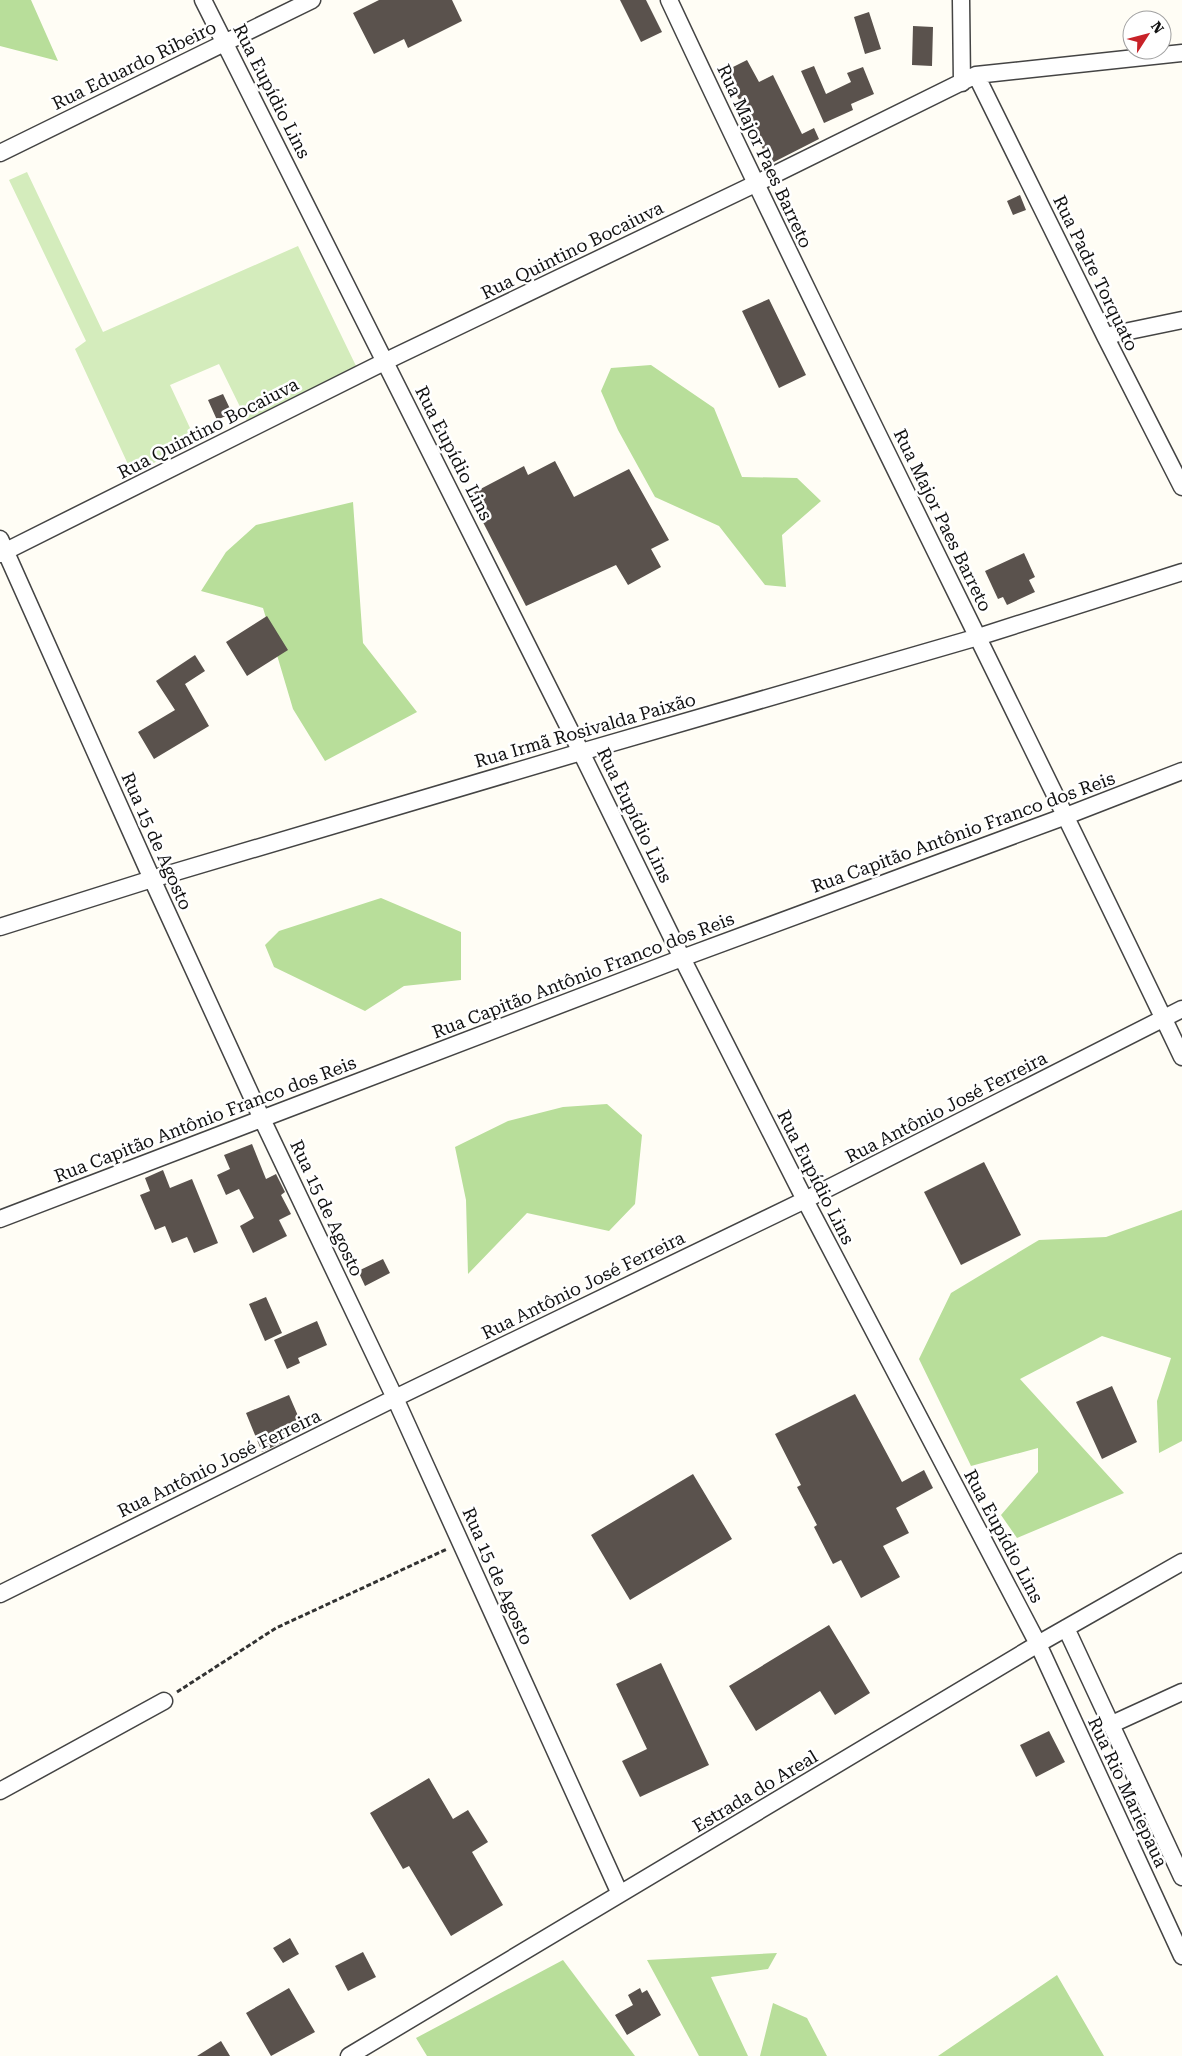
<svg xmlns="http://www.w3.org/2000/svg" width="1182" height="2056" viewBox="0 0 1182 2056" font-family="'Roboto Serif',serif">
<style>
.green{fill:#d4ecbc}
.forest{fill:#b8de9a}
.building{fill:#5a524d}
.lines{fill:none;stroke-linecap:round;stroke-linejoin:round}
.minor-casing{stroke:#444;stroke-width:19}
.path{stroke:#333;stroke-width:3;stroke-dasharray:5 2.5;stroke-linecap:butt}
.minor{stroke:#fff;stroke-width:16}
.labels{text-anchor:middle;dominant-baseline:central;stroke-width:5;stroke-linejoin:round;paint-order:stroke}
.street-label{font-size:18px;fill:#111;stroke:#fff}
</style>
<rect width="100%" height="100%" fill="#fffdf5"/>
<path class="green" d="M27 172 103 332 298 246 357 368 247 421 219 364 170 385 197 443 132 473 75 349 86 341 9 180Z"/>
<path class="forest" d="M0 0H31L58 61 0 46Z
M651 365 714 408 742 477 797 478 821 501 782 535 786 587 765 585 719 526 655 497 618 430 601 391 611 368Z
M353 502 363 643 417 712 325 761 293 709 263 608 201 591 226 552 256 525Z
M381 898 461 932V980L404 986 365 1011 274 967 265 945 279 931Z
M607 1104 642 1135 635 1204 609 1231 527 1213 468 1274 466 1200 455 1147 508 1121 563 1107Z
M1182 1210V1441L1159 1453 1157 1401 1171 1358 1102 1336 1020 1379 1124 1493 1017 1538 1001 1515 1038 1472V1448L971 1466 919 1359 951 1293 1039 1240 1106 1237Z
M777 1953 768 1969 711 1977 748 2056H699L647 1960Z
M563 1960 635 2056H427L416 2038Z
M1057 1975 1104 2056H938Z
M773 2003 807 2018 827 2056H760Z"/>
<path class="building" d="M379 0H452L462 21 408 48 404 39 374 54 353 13Z
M620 0H646L662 32 641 42Z
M869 12 881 49 865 54 854 17Z
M913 26 933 27 932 66 912 65Z
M747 60 759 82 773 75 802 134 814 128 819 139 770 164 725 71Z
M814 66 826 94 851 82 847 73 863 67 874 94 851 104 853 110 824 123 801 71Z
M1020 195 1026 210 1013 215 1007 201Z
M769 299 806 375 779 388 742 311Z
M223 394 232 413 217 420 208 400Z
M555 461 574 497 629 469 669 540 651 549 661 567 628 585 616 565 526 606 469 495 524 466 528 475Z
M1024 553 1035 577 1029 580 1035 592 1007 605 1003 597 998 599 985 571Z
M267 616 288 650 247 676 226 642Z
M195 655 205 671 185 684 209 726 154 759 138 732 175 710 156 681Z
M252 1144 266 1179 276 1174 285 1192 281 1195 291 1214 279 1220 287 1236 253 1253 240 1226 254 1218 239 1189 226 1195 217 1175 230 1169 224 1155Z
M984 1162 1021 1235 961 1265 924 1192Z
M163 1170 170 1188 192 1179 218 1243 194 1253 187 1237 172 1243 165 1226 155 1230 140 1195 150 1191 145 1178Z
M383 1259 390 1273 365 1286 358 1271Z
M266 1297 282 1333 265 1341 249 1304Z
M317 1321 327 1345 298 1358 300 1363 287 1369 274 1340Z
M1112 1386 1137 1442 1102 1459 1076 1402Z
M855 1394 902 1482 924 1470 933 1488 896 1508 909 1533 883 1546 900 1577 861 1598 841 1560 833 1564 814 1527 817 1525 797 1487 801 1485 775 1434Z
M289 1395 302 1425 280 1436 283 1442 262 1452 246 1413Z
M693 1474 732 1539 630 1600 591 1535Z
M829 1625 870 1693 835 1715 820 1691 756 1731 729 1686Z
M661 1663 709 1765 640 1797 622 1761 647 1749 616 1684Z
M1049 1731 1065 1762 1036 1777 1020 1745Z
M429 1778 453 1819 468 1810 488 1842 472 1852 503 1905 451 1936 409 1866 403 1869 370 1813Z
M290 1938 299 1954 283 1963 273 1948Z
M363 1952 376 1977 348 1991 335 1966Z
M289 1988 315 2032 271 2056 246 2013Z
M640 1988 642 1993 647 1990 661 2015 627 2035 615 2015 633 2005 628 1995Z
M221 2041 230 2056H197Z"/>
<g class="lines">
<defs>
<path id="minor" d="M203 0 581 752 682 958 805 1200 1038 1644 1182 1956
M669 0C835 355 1013 703 1182 1057
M961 0 962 83
M976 75 1105 336 1182 487
M0 153 312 0
M1105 336 1182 320
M0 539 152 879 262 1119 395 1398 620 1894
M0 554 386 361 755 184 976 75 1182 53
M0 927 152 879 581 752 978 637 1182 572
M0 1219 682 958 1066 816 1182 771
M0 1594 395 1398 805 1200 1182 1009
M1066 1628 1182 1877
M1110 1725 1182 1692
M0 1791 164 1701
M349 2056 1038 1644 1182 1562"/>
</defs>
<use href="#minor" class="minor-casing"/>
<path class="path" d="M177 1692 276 1628 447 1549"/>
<use href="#minor" class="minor"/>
</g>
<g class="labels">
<g class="street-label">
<text transform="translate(134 65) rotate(-26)">Rua Eduardo Ribeiro</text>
<text transform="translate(272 91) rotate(63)">Rua Eupídio Lins</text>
<text transform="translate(765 156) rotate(65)">Rua Major Paes Barreto</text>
<text transform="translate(572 250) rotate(-26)">Rua Quintino Bocaiuva</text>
<text transform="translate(1096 273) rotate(64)">Rua Padre Torquato</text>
<text transform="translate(208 428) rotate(-27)">Rua Quintino Bocaiuva</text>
<text transform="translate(454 453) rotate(63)">Rua Eupídio Lins</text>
<text transform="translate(943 520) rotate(64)">Rua Major Paes Barreto</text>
<text transform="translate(585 730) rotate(-16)">Rua Irmã Rosivalda Paixão</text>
<text transform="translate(635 815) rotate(64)">Rua Eupídio Lins</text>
<text transform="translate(963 832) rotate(-20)">Rua Capitão Antônio Franco dos Reis</text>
<text transform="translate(157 841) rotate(66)">Rua 15 de Agosto</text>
<text transform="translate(583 975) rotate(-21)">Rua Capitão Antônio Franco dos Reis</text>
<text transform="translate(946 1107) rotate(-27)">Rua Antônio José Ferreira</text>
<text transform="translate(205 1119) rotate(-21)">Rua Capitão Antônio Franco dos Reis</text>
<text transform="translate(816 1177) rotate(63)">Rua Eupídio Lins</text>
<text transform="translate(327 1208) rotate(65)">Rua 15 de Agosto</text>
<text transform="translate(583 1285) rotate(-26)">Rua Antônio José Ferreira</text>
<text transform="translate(219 1463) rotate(-26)">Rua Antônio José Ferreira</text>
<text transform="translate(1004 1536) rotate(62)">Rua Eupídio Lins</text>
<text transform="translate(498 1576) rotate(66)">Rua 15 de Agosto</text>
<text transform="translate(755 1791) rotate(-31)">Estrada do Areal</text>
<text transform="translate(1128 1792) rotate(65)">Rua Rio Mariepaua</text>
</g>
</g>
<g transform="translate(1147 35) rotate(54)"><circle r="24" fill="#ffffff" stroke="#a0a0a0"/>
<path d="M0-4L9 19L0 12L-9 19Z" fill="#c82228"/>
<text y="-8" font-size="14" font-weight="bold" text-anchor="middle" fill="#111111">N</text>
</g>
</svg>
